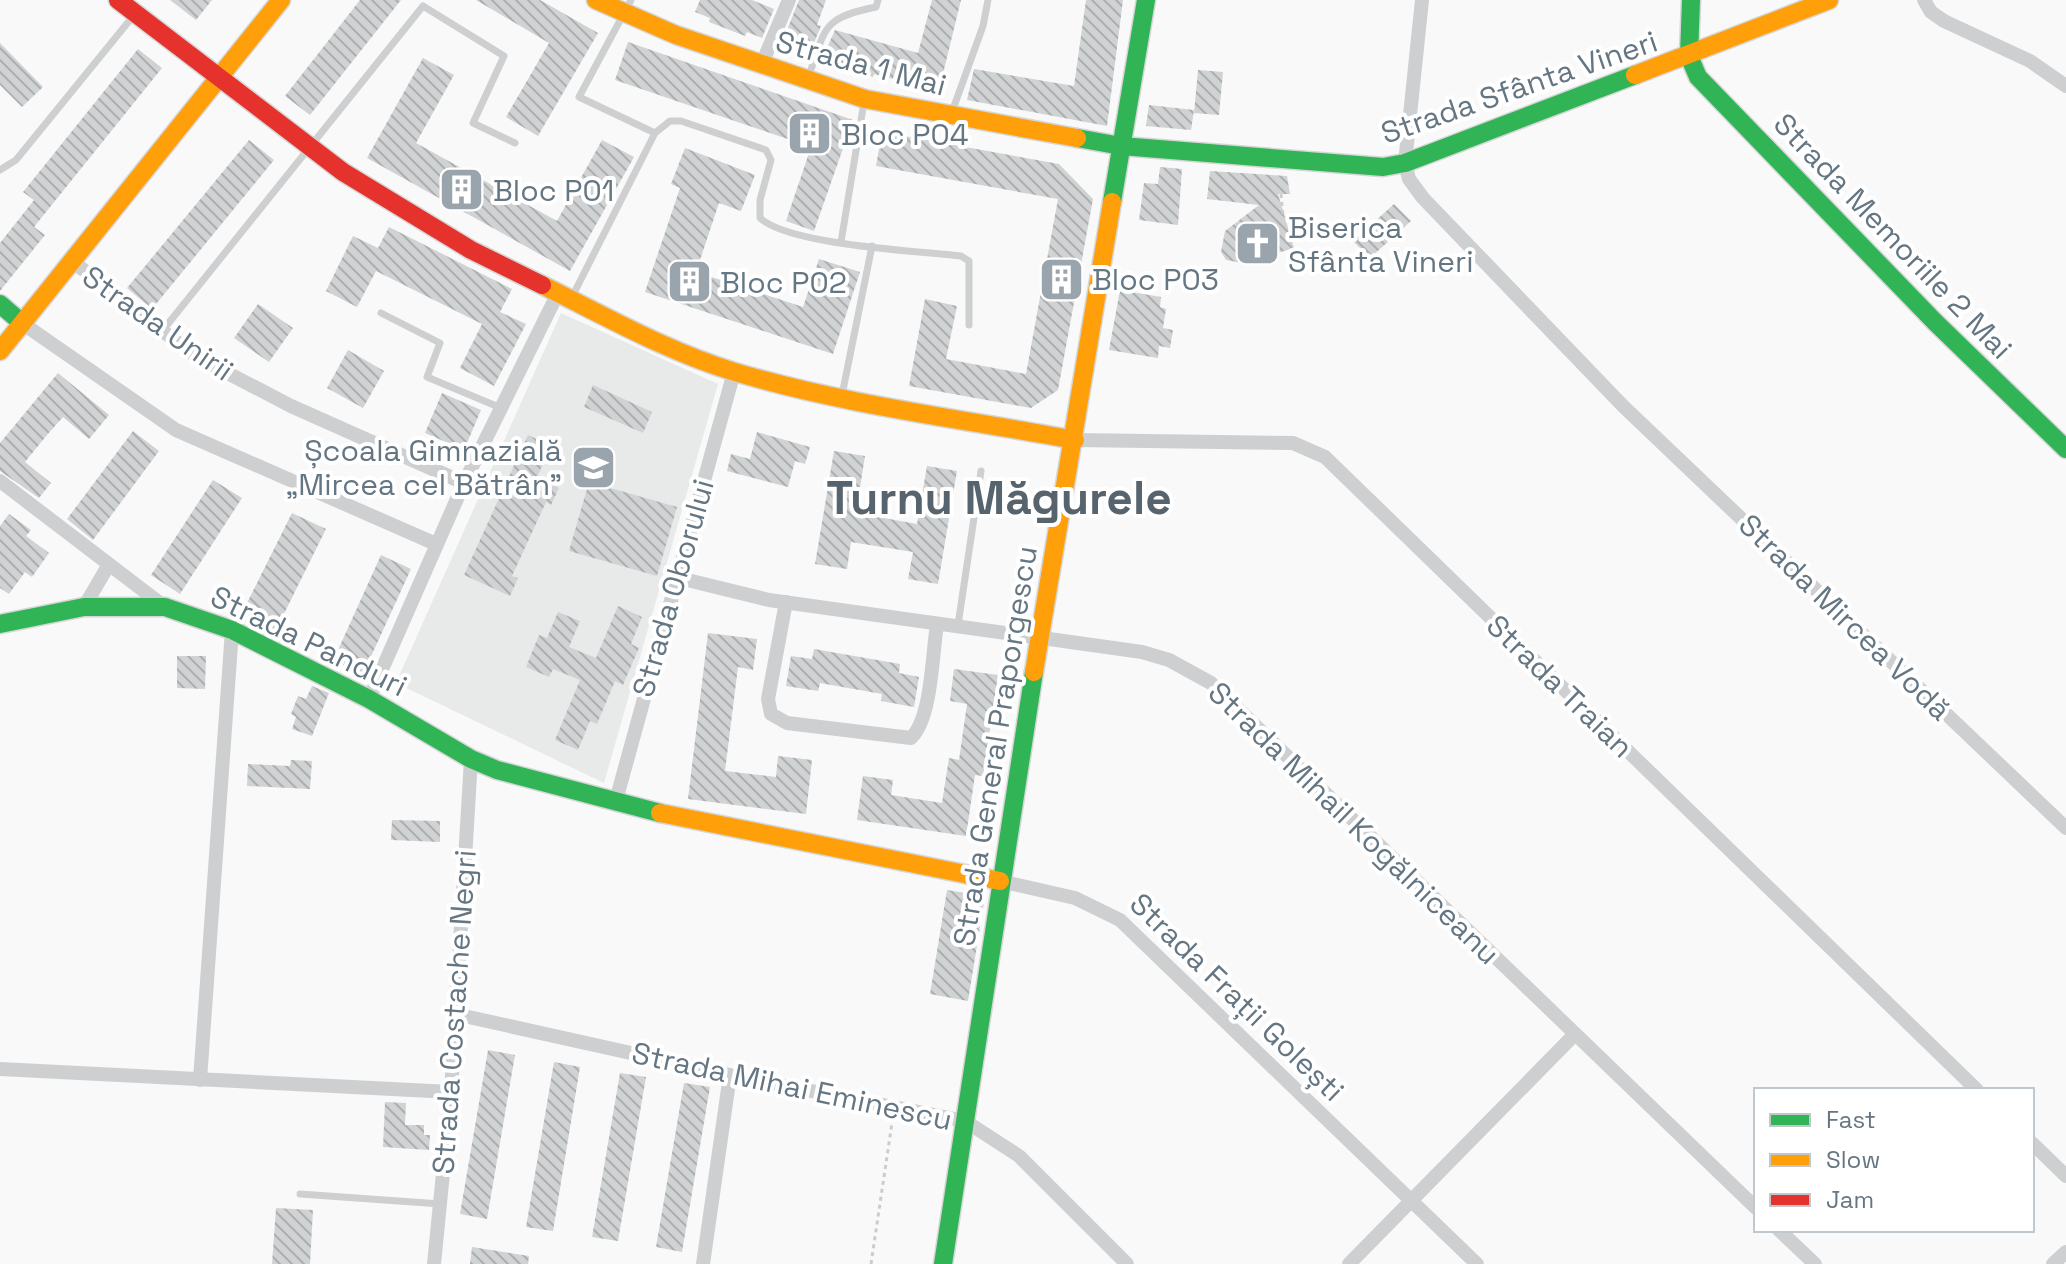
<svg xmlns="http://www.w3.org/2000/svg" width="2066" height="1264" viewBox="0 0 2066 1264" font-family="'Space Grotesk',sans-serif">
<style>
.built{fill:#e8e9e9}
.building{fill:url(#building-back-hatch)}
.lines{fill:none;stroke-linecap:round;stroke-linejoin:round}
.fast-casing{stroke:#d5d6d7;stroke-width:21}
.slow-casing{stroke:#d5d6d7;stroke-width:21}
.jam-casing{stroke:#d5d6d7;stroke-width:21}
.path{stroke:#cbcccd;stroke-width:3;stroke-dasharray:4 4;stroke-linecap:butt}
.lane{stroke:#cecfd0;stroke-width:7}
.street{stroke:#cecfd0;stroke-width:14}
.fast{stroke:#30b455;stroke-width:18}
.slow{stroke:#ff9f0a;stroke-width:18}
.jam{stroke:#e5322d;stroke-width:18}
.labels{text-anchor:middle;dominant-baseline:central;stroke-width:8;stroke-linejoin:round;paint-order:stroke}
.street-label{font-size:30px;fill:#657683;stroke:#fff}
.poi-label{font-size:30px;fill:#657683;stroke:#fff;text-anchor:start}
.town-label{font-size:46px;font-weight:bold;fill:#57646e;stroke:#fff}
</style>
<defs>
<pattern id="building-back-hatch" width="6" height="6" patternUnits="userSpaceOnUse" patternTransform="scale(2)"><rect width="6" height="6" fill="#d0d2d3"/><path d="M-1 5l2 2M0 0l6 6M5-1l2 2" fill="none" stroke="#acafb1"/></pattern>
</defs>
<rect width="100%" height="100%" fill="#f9f9f9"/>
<path class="built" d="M561 313 718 384 604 783 396 683Z"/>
<path class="building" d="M170 0H212L196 20Z
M360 0H401L310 115 285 96Z
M476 0H540L598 33 538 136 506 117 549 43Z
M700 0H752L774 9 762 38 747 32 745 36 709 22 710 18 695 12Z
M799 0H826L817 25 821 26 811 50 783 40Z
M932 0H961L940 86 894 75 893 79 874 74 873 77 822 59 835 30 918 53Z
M1086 0H1123L1107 126 967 100 974 69 1074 86Z
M628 42 853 120 814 231 786 221 811 147 615 80Z
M0 43 43 87 22 107 0 85Z
M138 49 162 68 34 227 45 235 0 291V243L34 200 23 192Z
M423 58 454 75 416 143 557 221 602 140 634 157 570 271 367 158Z
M1198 70 1223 72 1219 115 1194 113Z
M1149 105 1194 110 1191 130 1146 126Z
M882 132 1059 164 1093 199 1058 390 1031 408 909 386 925 299 957 306 946 359 1026 374 1058 199 876 166Z
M249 140 274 160 152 309 127 288Z
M685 148 755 175 741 211 719 203 696 272 803 307 819 259 860 272 833 354 645 292 680 188 671 184Z
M1160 167 1182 169 1178 225 1139 220 1144 183 1158 184Z
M1210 171 1287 176 1290 194H1278L1294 248 1264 257 1253 265 1226 260 1221 252 1225 231 1259 205 1207 199Z
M1394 204 1411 221 1370 258 1353 241Z
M389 227 512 289 500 312 526 324 494 386 460 368 482 324 376 271 357 307 326 291 353 236 378 248Z
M1120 290 1161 297 1160 307 1166 309 1163 328 1173 330 1170 348 1159 346 1158 358 1109 350Z
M258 304 293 328 269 362 234 338Z
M348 350 384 371 363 408 327 388Z
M58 373 109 415 89 439 63 417 47 435 25 462 51 483 39 498 0 471V443Z
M593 385 652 412 643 433 584 407Z
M442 393 481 410 464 450 425 433Z
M133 431 159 451 93 540 67 519Z
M757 432 810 447 805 464 795 461 788 487 727 471 731 454 750 459Z
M528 435 551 446 537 477 559 488 551 505 546 502 512 576 518 578 510 596 464 575Z
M834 451 865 456 856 513 917 524 927 466 957 471 938 584 908 579 913 552 851 542 847 569 815 564Z
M213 480 242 498 180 594 151 575Z
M589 482 677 507 657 576 569 551Z
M292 513 326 529 273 636 239 619Z
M9 514 31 530 26 536 49 553 32 577 25 572 9 594 0 588V526Z
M381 555 411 569 363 674 333 661Z
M618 606 642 617 631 644 639 648 623 685 615 681 597 724 590 721 578 750 555 740 580 680 553 669 549 677 526 667 539 635 547 638 558 612 580 621 569 647 596 658Z
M708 633 757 639 753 670 738 667 725 771 776 777 778 756 812 760 806 814 688 799Z
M814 649 900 664 899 673 919 677 914 707 881 701 882 694 820 683 818 691 786 686 791 656 812 659Z
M177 656H206L205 689 177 688Z
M954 669 998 675 983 776 975 775 966 836 857 820 863 776 893 780 891 795 942 803 949 758 959 760 967 704 950 701Z
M312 686 329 693 312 736 292 729 296 717 291 714 298 696 306 699Z
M291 760 312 761 310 789 247 786 248 764 290 766Z
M392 820 440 821V842L391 840Z
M947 890 985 896 968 1001 930 994Z
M488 1050 515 1055 487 1219 460 1214Z
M554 1062 580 1067 553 1231 526 1227Z
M620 1073 646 1077 618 1241 592 1237Z
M684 1083 710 1087 682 1252 656 1247Z
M385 1102 406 1103 405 1125H424V1135H430L429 1150 383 1147Z
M276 1208 313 1210 310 1264H272Z
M472 1247 529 1256 528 1264H470Z"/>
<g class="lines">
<defs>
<path id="fast" d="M1691 0 1689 56 1698 77 1935 322 2066 449
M1077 138 1121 146 1383 167 1405 163 1635 75
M1112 202 1146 0
M0 304 22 323
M0 624 84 607H165L232 630 369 699 471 759 497 770 660 813
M943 1264 1034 672"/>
<path id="slow" d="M596 0 676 35 865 99 1077 138
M1635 75 1829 0
M542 285C605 316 668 352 735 372 845 405 962 419 1075 440
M0 351 281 0
M1034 672 1112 202
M660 813 1000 881"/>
<path id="jam" d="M118 0 343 172 471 250 542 285"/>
</defs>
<use href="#fast" class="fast-casing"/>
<use href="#slow" class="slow-casing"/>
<use href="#jam" class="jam-casing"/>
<path class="path" d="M1281 194 1283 216 1293 221 1298 243
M871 1264 892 1123"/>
<path class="lane" d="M808 78C826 29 820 18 876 7L878 0
M952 112 983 26 988 0
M655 133 670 121H681L766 150 771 160 760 200V218C789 245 918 251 961 256L969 261V325
M0 170 16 160 134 15
M841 242 864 102
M572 297 655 133 579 97 631 0
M381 313 440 343 427 377 501 408
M163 330 423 6 504 56 473 123 515 143
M842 395 872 246
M958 625 981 471
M300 1194 441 1204"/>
<path class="street" d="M1422 0 1405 163 1409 179 1423 198 1623 406 2066 828
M1924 0 1931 12 1944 21 2030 61 2066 86
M761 66 789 0
M72 261 195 356 291 406 464 483
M22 323 176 430 436 544
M1075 440 1293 443 1325 457 1977 1090
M0 481 165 607
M675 577 769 600 1142 652 1169 660 1211 683 1756 1208
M786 602 768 699 771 714 787 723 911 738C932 718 932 654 937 625
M84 607 108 566
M369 699 464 483 558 293
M615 804 734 372
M1000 881 1075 898 1120 920 1477 1264
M455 1014 730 1075 965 1121 1019 1156 1127 1264
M0 1069 451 1092
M200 1080 232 630
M2032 1143 2066 1176
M1779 1230 1815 1264
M434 1264 451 1092 471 759
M703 1264 730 1075
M1349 1264 1575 1034
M2053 1264 2066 1252"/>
<use href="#fast" class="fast"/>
<use href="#slow" class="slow"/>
<use href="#jam" class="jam"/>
</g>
<defs>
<symbol id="building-square" viewBox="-11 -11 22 22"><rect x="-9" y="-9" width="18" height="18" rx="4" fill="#99a4ac" stroke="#fff"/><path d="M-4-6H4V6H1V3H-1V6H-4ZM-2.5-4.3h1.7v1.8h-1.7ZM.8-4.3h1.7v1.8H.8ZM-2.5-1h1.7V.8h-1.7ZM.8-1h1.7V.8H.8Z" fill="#fff"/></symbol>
<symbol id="church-square" viewBox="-11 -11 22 22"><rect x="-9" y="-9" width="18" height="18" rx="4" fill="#99a4ac" stroke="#fff"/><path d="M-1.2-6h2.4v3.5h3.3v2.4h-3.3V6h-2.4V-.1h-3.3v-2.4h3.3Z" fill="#fff"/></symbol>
<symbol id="school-square" viewBox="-11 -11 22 22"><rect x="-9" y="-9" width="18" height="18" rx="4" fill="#99a4ac" stroke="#fff"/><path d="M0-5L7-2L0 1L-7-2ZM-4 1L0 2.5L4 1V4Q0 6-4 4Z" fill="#fff"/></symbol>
</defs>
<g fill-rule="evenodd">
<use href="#building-square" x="784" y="108" width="51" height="51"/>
<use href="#building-square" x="436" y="164" width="51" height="51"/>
<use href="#church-square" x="1232" y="218" width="51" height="51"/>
<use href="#building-square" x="1036" y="254" width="51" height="51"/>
<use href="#building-square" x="664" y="256" width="51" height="51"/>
<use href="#school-square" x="568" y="442" width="51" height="51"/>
</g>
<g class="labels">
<g class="street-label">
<text transform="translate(861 63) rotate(15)">Strada 1 Mai</text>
<text transform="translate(1519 87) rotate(-19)">Strada Sfânta Vineri</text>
<text transform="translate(1893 236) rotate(46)">Strada Memoriile 2 Mai</text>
<text transform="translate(158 323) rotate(35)">Strada Unirii</text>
<text transform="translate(673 588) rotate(-74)">Strada Oborului</text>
<text transform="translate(1845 617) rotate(44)">Strada Mircea Vodă</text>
<text transform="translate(309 641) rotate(26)">Strada Panduri</text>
<text transform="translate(1560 686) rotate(44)">Strada Traian</text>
<text transform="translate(995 746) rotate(-81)">Strada General Praporgescu</text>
<text transform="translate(1354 823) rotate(44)">Strada Mihail Kogălniceanu</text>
<text transform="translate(1237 997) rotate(44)">Strada Frații Golești</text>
<text transform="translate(454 1012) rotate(-86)">Strada Costache Negri</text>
<text transform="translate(792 1086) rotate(12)">Strada Mihai Eminescu</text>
</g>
<g class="poi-label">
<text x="841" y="134">Bloc P04</text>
<text x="493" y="190">Bloc P01</text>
<text x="1288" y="227">Biserica<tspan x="1288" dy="34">Sfânta Vineri</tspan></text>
<text x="1092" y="279">Bloc P03</text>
<text x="720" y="282">Bloc P02</text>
<text x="562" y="450" text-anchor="end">Școala Gimnazială<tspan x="562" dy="34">„Mircea cel Bătrân”</tspan></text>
</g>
<g class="town-label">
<text x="999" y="498">Turnu Măgurele</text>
</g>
</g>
<rect x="1754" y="1088" width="280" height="144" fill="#ffffff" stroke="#c1c8cd" stroke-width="2"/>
<rect x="1770" y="1114" width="40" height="12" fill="#30b455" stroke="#c1c8cd" stroke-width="2"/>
<text x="1826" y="1128" font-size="24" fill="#657683">Fast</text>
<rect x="1770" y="1154" width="40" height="12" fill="#ff9f0a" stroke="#c1c8cd" stroke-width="2"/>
<text x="1826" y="1168" font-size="24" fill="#657683">Slow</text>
<rect x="1770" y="1194" width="40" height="12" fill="#e5322d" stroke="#c1c8cd" stroke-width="2"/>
<text x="1826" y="1208" font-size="24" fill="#657683">Jam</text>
</svg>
